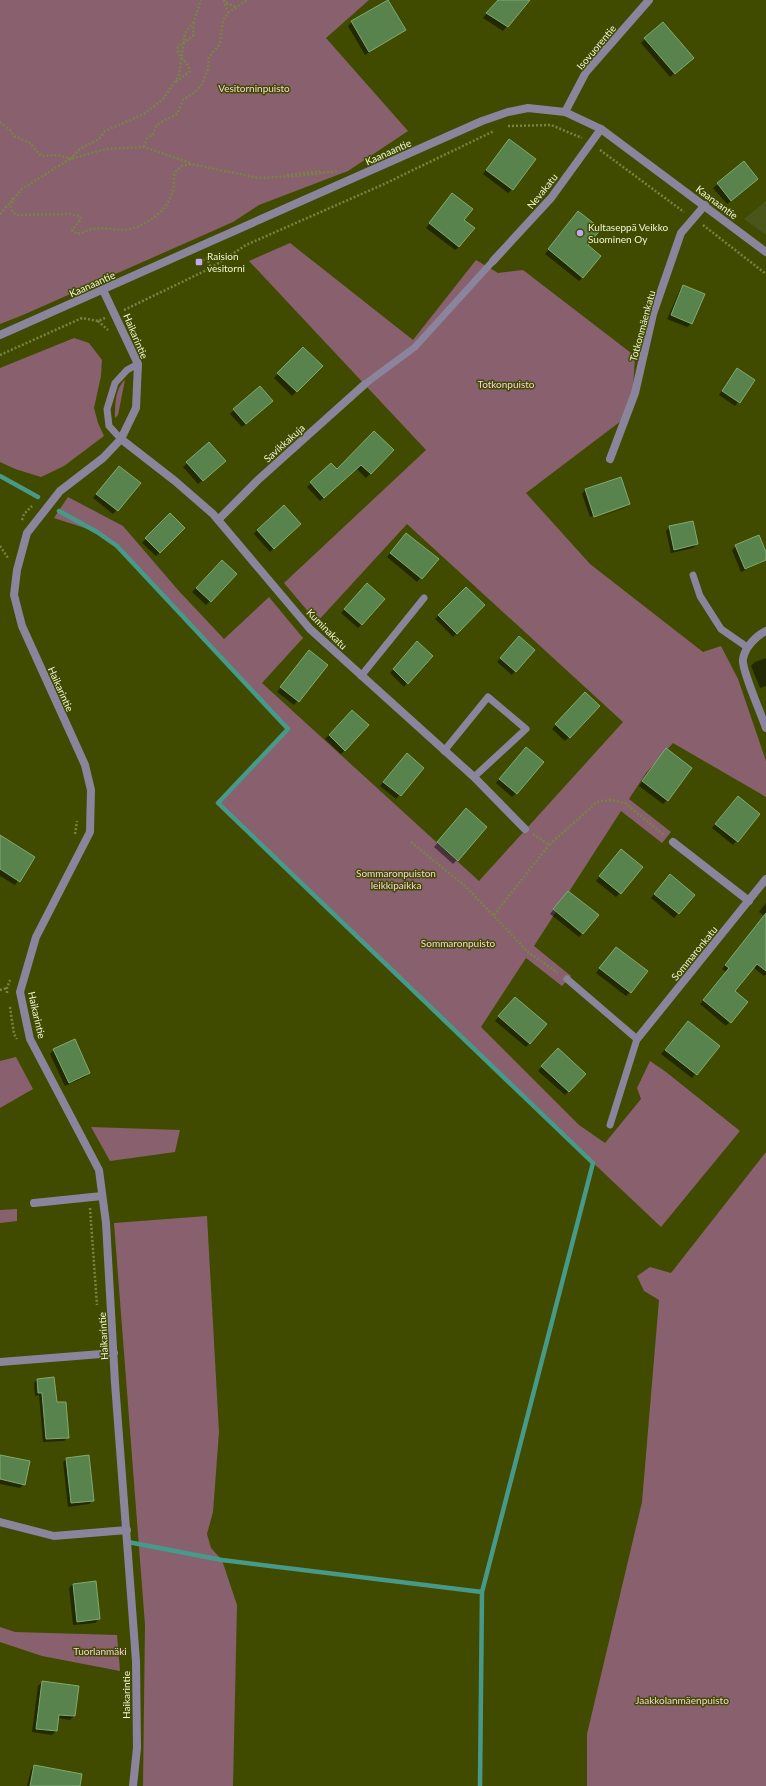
<svg xmlns="http://www.w3.org/2000/svg" width="766" height="1786" viewBox="0 0 766 1786" font-family="Lato,sans-serif">
<style>
.built{fill:#4a551b}
.green{fill:#89606d}
.shadow{fill:#0007}
.lines{fill:none;stroke-linecap:round;stroke-linejoin:round}
.stream{stroke:#479a8a;stroke-width:4.5}
.building{fill:#59834d;stroke:#7fab73}
.path{stroke:#798345;stroke-width:2.5;stroke-dasharray:2 2;stroke-linecap:butt}
.service{stroke:#8b849d;stroke-width:7}
.minor{stroke:#8b849d;stroke-width:8}
.tertiary{stroke:#8b849d;stroke-width:8}
.poi-dot{fill:#c1a8f3;stroke:#404b00;stroke-width:1.5}
.labels{text-anchor:middle;dominant-baseline:central;stroke-width:3;stroke-linejoin:round;paint-order:stroke}
.street-label{font-size:10px;fill:#eff7d5;stroke:#404b00}
.park-label{font-size:10px;fill:#f9d2dd;stroke:#404b00}
.poi-label{font-size:10px;fill:#eff7d5;stroke:#404b00;text-anchor:start}
</style>
<rect width="100%" height="100%" fill="#404b00"/>
<path class="built" d="M766 201V235L744 219Z"/>
<path class="green" d="M0 0H369L326 38 408 131 348 171 259 205 233 222 23 315 0 324Z
M290 243 413 340 476 260 498 273 523 270 635 356 633 389 625 418 526 493 590 564 703 652 721 646 738 679 766 761V797L673 743 646 773 629 799 671 832 662 843 621 811 534 946 571 976 562 986 526 958 481 1027 579 1125 605 1143 641 1099 637 1088 650 1061 666 1072 740 1131 661 1227 458 1035 218 803 288 729 117 546 97 532 54 518 68 497 123 526 178 590 224 639 269 597 303 638 262 683 479 881 623 722 407 524 317 622 284 583 426 450 249 261Z
M74 338 89 343 102 360 101 376 94 408 98 423 104 436 64 466 41 477 15 469 0 462V368Z
M125 380 118 415 115 418C115 406 115 388 125 380Z
M16 1057 33 1089 0 1108V1061Z
M91 1127 180 1130 175 1152 110 1161Z
M766 1152V1786H587V1734L642 1502 659 1300 644 1291 637 1276 650 1267 671 1273Z
M17 1209V1221L0 1223V1210Z
M207 1216 219 1432 213 1512 207 1534 211 1548 222 1560 237 1605 233 1786H143L145 1625 114 1223Z
M0 1627 15 1632 117 1635 120 1671 42 1656 0 1642Z"/>
<path class="shadow" d="M498 0H529L503 31 483 18Z
M352 22 404 30 365 55 348 26Z
M645 39 688 62 670 77 641 43Z
M505 145 512 189 508 193 483 174Z
M744 163 757 179 727 204 713 188Z
M449 199 463 220 459 247 455 250 426 228Z
M574 216 587 246 583 277 579 281 545 254Z
M684 286 703 294 691 324 687 327 667 319 680 290Z
M303 348 321 366 292 396 274 378Z
M734 373 754 380 735 406 719 395Z
M268 404 242 427 230 414 234 410Z
M209 444 220 465 198 484 183 467Z
M393 450 366 478 356 468 320 501 307 487 331 464 337 471Z
M116 471 139 484 113 514 93 498Z
M585 490 629 504 625 508 590 520 626 507V505L590 517 582 494Z
M170 515 184 528 156 556 142 543Z
M670 527 697 544 693 548 671 553 666 531Z
M296 528 270 552 254 534 257 530Z
M403 538 437 559 417 582 387 557Z
M736 546 766 555V560L741 572 732 550Z
M222 561 236 574 206 605 192 592Z
M363 588 362 624 358 628 341 613Z
M466 588 484 605 453 637 435 619Z
M515 641V671L512 675 497 662Z
M414 646 407 683 404 687 390 673Z
M305 656 327 665 294 705 277 692Z
M766 658V686L760 688 751 666 755 662Z
M585 693 599 706 565 741 552 729Z
M352 711 368 725 341 754 325 739Z
M522 753 516 793 512 797 496 783Z
M662 754 667 800 663 804 639 786Z
M403 758 423 768 396 799 380 786Z
M734 801 759 814 733 845 712 828Z
M463 814 457 860 453 864 434 847Z
M0 836 34 857 15 885 0 876Z
M617 854 642 867 616 897 596 881Z
M666 879 694 895 674 918 651 898Z
M564 896 583 933 579 937 550 914Z
M766 903V974L764 976 753 967 734 991 746 1002 726 1026 700 1004 726 972 722 969 764 916 759 912Z
M612 952 630 992 626 996 596 973Z
M511 1002 530 1043 526 1047 495 1021Z
M688 1022 718 1046 692 1078 661 1054Z
M558 1049 585 1074 565 1095 538 1071Z
M54 1050 89 1073 85 1077 65 1086 50 1054Z
M53 1378 56 1403 68 1437 64 1441 43 1442 39 1395 35 1396 34 1383 37 1380Z
M0 1456 24 1484 20 1488 0 1484Z
M67 1459 93 1500 89 1504 68 1507 63 1462Z
M73 1584 99 1619 95 1623 73 1625 69 1588Z
M42 1682 78 1687 74 1716 70 1720 58 1718 56 1731 52 1735 32 1732 38 1686Z
M34 1766 79 1786H27L31 1770Z"/>
<g class="lines">
<path class="stream" d="M0 476 38 497
M59 511 97 532 117 546 288 729 218 803 593 1163 482 1592 480 1786
M128 1542 222 1560 482 1592"/>
</g>
<path class="building" d="M388 0 406 30 369 52 351 21Z
M498 0H530L508 27 486 13Z
M663 22 694 58 675 74 644 38Z
M509 139 536 159 513 190 486 170Z
M744 161 758 179 731 201 717 183Z
M452 193 473 209 464 220 475 228 459 247 429 223Z
M578 211 601 229 588 245 601 256 583 278 548 249Z
M683 285 705 294 692 324 671 315Z
M303 347 323 366 297 392 277 373Z
M737 368 755 380 740 403 722 391Z
M260 386 273 401 246 424 233 409Z
M374 431 394 450 371 474 361 465 324 498 310 482 331 463 337 469Z
M209 442 226 461 203 481 186 462Z
M119 466 141 483 118 511 96 494Z
M621 477 630 504 594 517 585 489Z
M284 505 301 524 274 549 257 530Z
M170 513 185 528 160 553 145 538Z
M693 521 698 544 674 550 669 526Z
M406 533 439 559 422 579 390 553Z
M759 535 766 552V560L745 569 735 545Z
M222 560 237 574 211 602 196 588Z
M367 583 385 599 362 625 344 609Z
M466 587 485 605 457 634 438 615Z
M519 636 535 650 516 672 500 658Z
M417 641 433 656 408 684 393 669Z
M309 650 328 665 299 702 280 687Z
M585 692 600 706 570 738 555 724Z
M352 710 369 725 345 751 329 735Z
M526 747 544 762 517 794 499 779Z
M666 748 692 768 668 801 642 781Z
M407 753 424 768 401 796 383 782Z
M738 796 760 814 738 842 715 824Z
M466 808 487 827 458 861 437 842Z
M0 835 35 857 20 882 0 869Z
M621 849 643 867 621 894 599 876Z
M670 874 695 895 679 914 654 894Z
M568 891 599 915 583 934 553 909Z
M766 913V971L757 964 735 991 748 1002 731 1023 703 1000 729 968 725 965Z
M616 947 648 971 631 993 599 968Z
M515 997 547 1024 530 1044 498 1016Z
M688 1021 720 1046 697 1075 665 1050Z
M75 1039 90 1073 69 1083 53 1049Z
M558 1048 586 1074 569 1092 541 1066Z
M54 1377 57 1402H66L69 1438 46 1439 42 1393H38L37 1379Z
M0 1455 30 1461 25 1485 0 1479Z
M89 1455 94 1501 71 1503 66 1458Z
M96 1581 100 1619 77 1622 73 1584Z
M42 1681 79 1686 75 1716 59 1715 57 1731 36 1729Z
M34 1765 82 1774 80 1786H30Z"/>
<g class="lines">
<path class="path" d="M224 0 228 13
M226 3 236 7
M176 82 190 71C189 63 179 58 177 49L179 46 193 36 194 21
M0 122 10 130 14 136 30 143 41 156 58 155 70 159
M508 126 551 125 582 138
M144 147 147 138 153 135C156 120 167 121 178 113L183 100 195 92 202 84 208 69 209 57 220 44 223 20 228 13 247 0
M600 150 684 212
M70 159 80 149 99 139 105 131 144 114 163 99 179 75 185 33 194 21 201 0
M287 175 320 171
M13 198C10 205 9 211 17 215L70 214 80 216 81 219 72 230 77 234C83 233 88 229 94 229 104 227 115 230 125 230 142 228 165 213 171 196 175 188 173 181 175 172L182 166 191 164 259 178 296 176 339 171
M0 214 22 189 70 159 106 149 144 147 190 163
M703 225 766 274
M199 262 207 258 211 268
M124 310 211 268 246 245 382 185 494 131
M98 321 108 330
M0 355 82 318 98 321 105 318
M22 520 24 514 32 506
M0 546 8 558
M75 834 77 821
M533 834 549 845 597 802 610 800 625 803 664 835
M411 842 466 887 528 952 558 973
M494 915 549 845
M0 990 7 988
M7 993V988L10 980
M10 1007 14 1034 17 1039
M90 1208 97 1305"/>
<path class="service" d="M365 384 415 347 493 261
M121 439 109 426 107 409 115 383 127 370 138 364
M693 575 700 596 721 629 747 647
M361 676 424 598
M444 751 488 697 526 729 474 777
M567 979 637 1039 610 1125"/>
<path class="minor" d="M565 112 586 72 649 0
M493 261 551 198 601 129
M103 290 138 364 136 408 121 439 103 458 60 491 27 533 17 570 14 595 22 626 85 765 91 790 90 832 36 937 20 992 30 1039 99 1170 106 1223 115 1383 136 1661 137 1748 133 1786
M121 439 175 481 213 514 310 629 474 777 525 829
M610 459 635 393 653 314 681 233 705 205
M218 520 259 479 365 384
M766 631C756 636 745 647 743 659 741 668 762 716 766 728
M673 842 749 901
M637 1039 766 879
M34 1203 102 1196
M0 1362 114 1353
M0 1522 54 1536 127 1530"/>
<path class="tertiary" d="M0 335 482 121 508 112 528 108 565 112 601 129 766 252"/>
</g>
<g class="poi-dot">
<circle cx="580" cy="233" r="4"/>
<rect x="195" y="258" width="8" height="8" rx="2"/>
</g>
<g class="labels">
<g class="street-label">
<text transform="translate(596 47) rotate(-50)">Isovuorentie</text>
<text transform="translate(388 152) rotate(-24)">Kaanaantie</text>
<text transform="translate(542 191) rotate(-51)">Nevakatu</text>
<text transform="translate(717 202) rotate(37)">Kaanaantie</text>
<text transform="translate(92 284) rotate(-24)">Kaanaantie</text>
<text transform="translate(642 326) rotate(-75)">Totkonmäenkatu</text>
<text transform="translate(136 336) rotate(67)">Haikarintie</text>
<text transform="translate(284 443) rotate(-42)">Savikkakuja</text>
<text transform="translate(327 629) rotate(45)">Kuminakatu</text>
<text transform="translate(61 689) rotate(66)">Haikarintie</text>
<text transform="translate(694 953) rotate(-51)">Sommaronkatu</text>
<text transform="translate(37 1015) rotate(77)">Haikarintie</text>
<text transform="translate(103 1336) rotate(-93)">Haikarintie</text>
<text transform="translate(126 1695) rotate(-90)">Haikarintie</text>
</g>
<g class="park-label">
<text x="254" y="88">Vesitorninpuisto</text>
<text x="506" y="384">Totkonpuisto</text>
<text x="396" y="873">Sommaronpuiston<tspan x="396" dy="12">leikkipaikka</tspan></text>
<text x="458" y="943">Sommaronpuisto</text>
<text x="100" y="1651">Tuorlanmäki</text>
<text x="682" y="1700">Jaakkolanmäenpuisto</text>
</g>
<g class="poi-label">
<text x="588" y="227">Kultaseppä Veikko<tspan x="588" dy="12">Suominen Oy</tspan></text>
<text x="207" y="256">Raision<tspan x="207" dy="12">vesitorni</tspan></text>
</g>
</g>
</svg>
